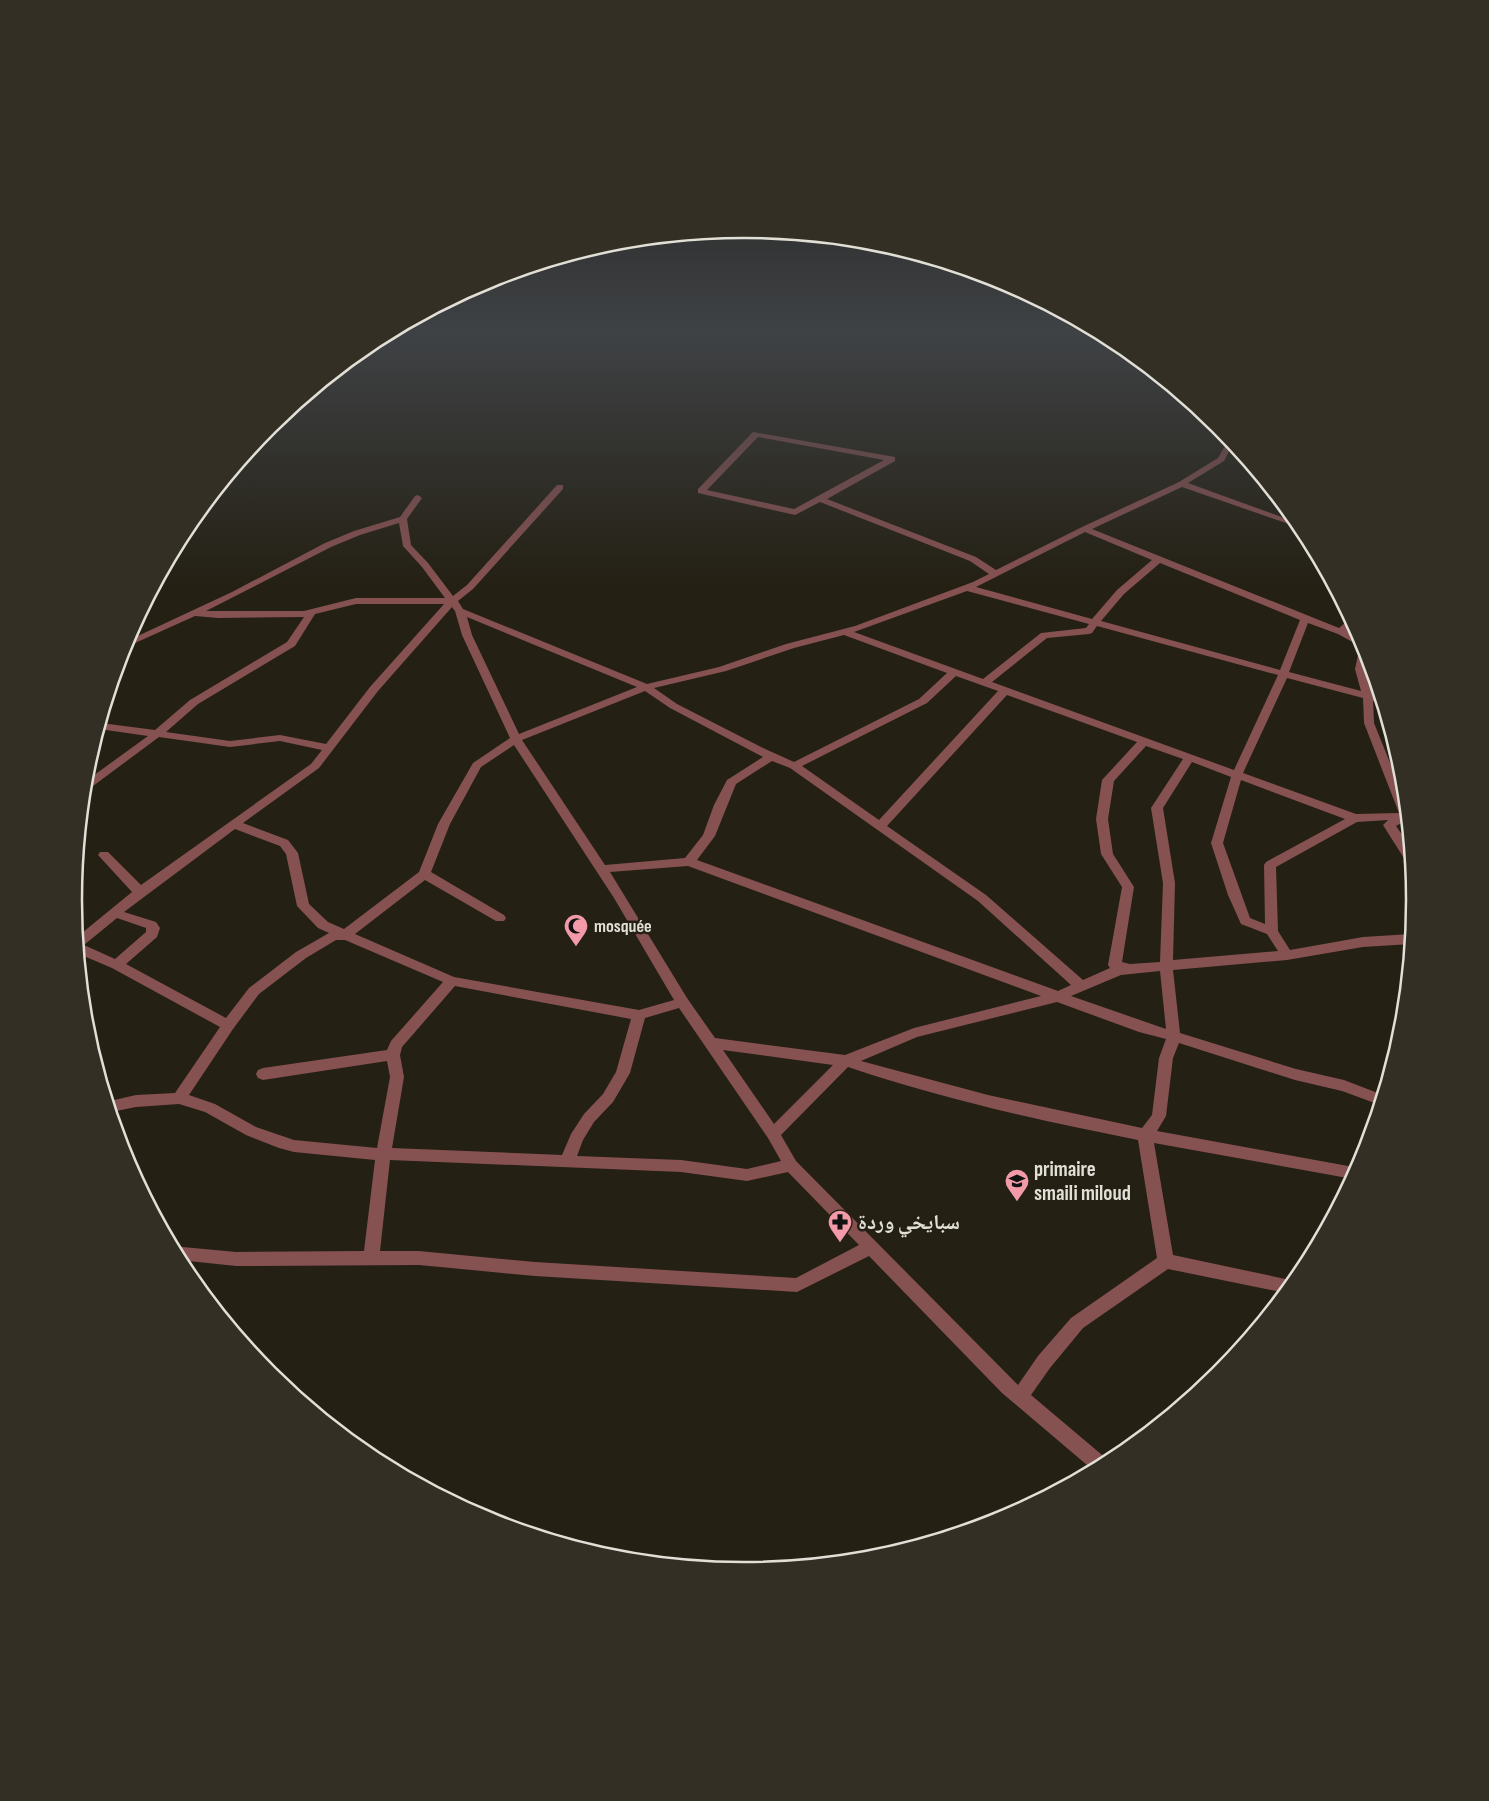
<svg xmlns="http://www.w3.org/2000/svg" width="1489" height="1801" viewBox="0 0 1489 1801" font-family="'Sofia Sans Condensed','Noto Naskh Arabic',sans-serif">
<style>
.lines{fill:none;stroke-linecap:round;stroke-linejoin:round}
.minor{fill:#865151;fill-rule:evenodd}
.labels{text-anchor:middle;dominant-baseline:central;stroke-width:5;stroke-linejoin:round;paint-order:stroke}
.poi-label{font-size:18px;font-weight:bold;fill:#e1dfd6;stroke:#242014;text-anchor:start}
.near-poi-label{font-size:21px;font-weight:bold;fill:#e1dfd6;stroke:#242014;text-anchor:start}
.rim{fill:none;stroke:#e1dfd6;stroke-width:2.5}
</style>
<rect width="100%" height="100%" fill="#242014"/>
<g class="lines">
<path class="minor" d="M753 432 895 457V461L827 499 976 557 996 570 1082 527 1179 482 1218 458 1229 439 1233 444 1224 461 1188 483 1298 523 1303 529 1182 487 1092 529 1339 628 1351 618 1354 625 1347 631 1362 639 1364 644 1368 656 1365 669 1373 694 1380 697 1382 703 1373 701 1374 723 1405 800 1407 820 1396 826 1410 846 1412 864 1407 863 1383 825 1388 820 1357 822 1276 867 1278 931 1290 950 1363 937 1411 934V944L1363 947 1287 960 1173 970 1180 1033 1296 1069 1344 1080 1383 1095 1380 1105 1342 1091 1295 1080 1179 1043 1173 1058 1166 1116 1157 1131 1359 1168 1353 1179 1154 1143 1173 1255 1295 1281 1286 1293 1168 1269 1083 1328 1050 1368 1031 1395 1108 1460 1110 1462 1094 1471 1002 1393 869 1256 797 1292 535 1276 419 1265 236 1266 179 1260 172 1246 236 1252 364 1251 375 1160 294 1152 279 1148 246 1135 205 1112 179 1104 136 1107 111 1112 108 1102 110 1101 136 1095 175 1093 220 1027 112 968 79 954 77 937 132 892 98 855 100 852H108L141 885 311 764 322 750 280 741 230 747 159 737 89 789 85 790 86 781 148 736 99 729 101 723 155 730 190 700 287 642 304 617 218 618 195 616 124 648 127 641 232 592 325 543 354 531 400 517 415 496 418 495 422 498 407 519 411 545 428 563 453 596 467 585 557 485H563V489L473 589 458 601 463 609 647 684 719 667 786 644 855 626 973 582 989 574 970 561 820 502 795 515 698 493V489ZM758 437 884 460 794 509 707 490ZM399 523 403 546 422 567 445 598H356L304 611H206L331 547 360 535ZM1085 532 1152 560 1117 590 1092 619 976 587ZM1160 563 1300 620 1280 670 1101 621 1124 594ZM967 591 1089 624 1086 628 1041 633 983 679 854 632ZM356 604H444L370 687 326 744 280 735 230 741 166 732 198 704 295 646 315 614ZM452 607 455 611 462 635 510 738 473 763 438 824 419 872 344 929 328 922 309 904 298 853 288 840 243 823 319 768 378 691ZM467 617 637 687 519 734 472 635ZM1308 623 1338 634 1360 646 1355 669 1361 691 1289 672ZM1097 626 1278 675 1234 770 992 682 1047 638 1089 634 1092 633ZM844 635 947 673 919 699 794 762 763 748 677 704 654 688 726 671 794 648ZM956 676 998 691 879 820 802 766 927 703ZM1287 678 1363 698 1364 723 1399 813 1356 814 1243 773ZM645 691 670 708 763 757 727 780 714 805 703 835 685 858 605 865 522 740ZM1007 695 1137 742 1102 780 1096 819 1101 854 1122 887 1108 965 1110 968 1083 980 986 895 887 826ZM514 745 614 898 674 1000 639 1010 454 977 355 934 425 880 496 921H504L506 918 504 915 431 872 450 824 481 767ZM1146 746 1183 759 1151 808 1163 883 1160 962 1130 964 1122 962 1134 887 1113 854 1108 819 1114 781ZM772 761 790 768 978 901 1071 985 1058 991 697 860 715 836 736 784ZM1192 762 1231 777 1211 843 1228 895 1241 924 1267 934 1278 951 1173 960 1175 883 1163 808ZM1241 780 1345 819 1266 862 1264 865 1265 924 1250 918 1223 843ZM235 829 280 846 286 854 297 906 318 928 329 933 296 952 249 988 226 1018 126 964 157 937 160 928 156 922 124 912ZM688 866 1041 996 914 1028 845 1055 715 1038 687 998 610 872ZM117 918 146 928V932L115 959 84 945ZM336 940H345L443 982 391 1041 387 1050 263 1068 258 1070 256 1074 258 1078 263 1080 387 1061 390 1077 377 1148 294 1140 256 1127 215 1104 189 1095 233 1029 259 994 306 958ZM1160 971 1166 1029 1071 996 1121 975ZM455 986 631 1019 616 1072 603 1094 584 1114 571 1134 562 1155 392 1148 404 1077 400 1055 402 1047ZM1057 1002 1139 1032 1166 1039 1159 1058 1152 1115 1142 1128 988 1095 861 1061 917 1037ZM679 1008 768 1138 781 1161 747 1169 681 1160 577 1156 583 1140 594 1122 613 1102 630 1073 645 1018ZM723 1050 833 1065 774 1124ZM848 1067C943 1099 1041 1121 1138 1140L1157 1258 1071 1318 1038 1356 1018 1385 796 1161 781 1135ZM390 1160 681 1172 747 1181 788 1172 859 1245 796 1278 535 1262 419 1251H380Z"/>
</g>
<linearGradient id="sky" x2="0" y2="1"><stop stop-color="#14120b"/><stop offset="0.57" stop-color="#3f4245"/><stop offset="1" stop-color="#3f4245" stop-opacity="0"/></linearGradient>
<rect width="1489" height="584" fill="url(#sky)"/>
<defs>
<symbol id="mosque-pin" viewBox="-11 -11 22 30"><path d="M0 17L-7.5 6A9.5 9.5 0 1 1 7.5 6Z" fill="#f39aa9" stroke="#242014"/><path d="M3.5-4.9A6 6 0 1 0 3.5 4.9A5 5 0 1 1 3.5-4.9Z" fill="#111"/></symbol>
<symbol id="school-pin" viewBox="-11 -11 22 30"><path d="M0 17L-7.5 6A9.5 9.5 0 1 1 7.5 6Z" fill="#f39aa9" stroke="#242014"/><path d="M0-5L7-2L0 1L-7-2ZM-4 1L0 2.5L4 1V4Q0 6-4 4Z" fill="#111"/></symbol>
<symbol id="pharmacy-pin" viewBox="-11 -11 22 30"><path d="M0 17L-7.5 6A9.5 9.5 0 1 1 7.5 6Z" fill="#f39aa9" stroke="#242014"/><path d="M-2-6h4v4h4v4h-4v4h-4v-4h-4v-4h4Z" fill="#111"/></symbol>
</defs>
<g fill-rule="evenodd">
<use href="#mosque-pin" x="562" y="912" width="28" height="38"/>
<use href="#school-pin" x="1003" y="1167" width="28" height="38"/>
<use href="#pharmacy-pin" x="826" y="1208" width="28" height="38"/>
</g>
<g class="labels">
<g class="poi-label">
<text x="594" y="926">mosquée</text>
</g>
<g class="near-poi-label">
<text x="1034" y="1169">primaire<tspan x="1034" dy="24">smaili miloud</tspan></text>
<text x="858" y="1222">سبايخي وردة</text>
</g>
</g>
<path d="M0 0H1489V1801H0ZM82 900a662 662 0 1 1 1324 0a662 662 0 1 1-1324 0Z" fill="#332f24" fill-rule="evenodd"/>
<path class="rim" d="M82 900a662 662 0 1 1 1324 0a662 662 0 1 1-1324 0Z"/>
</svg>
